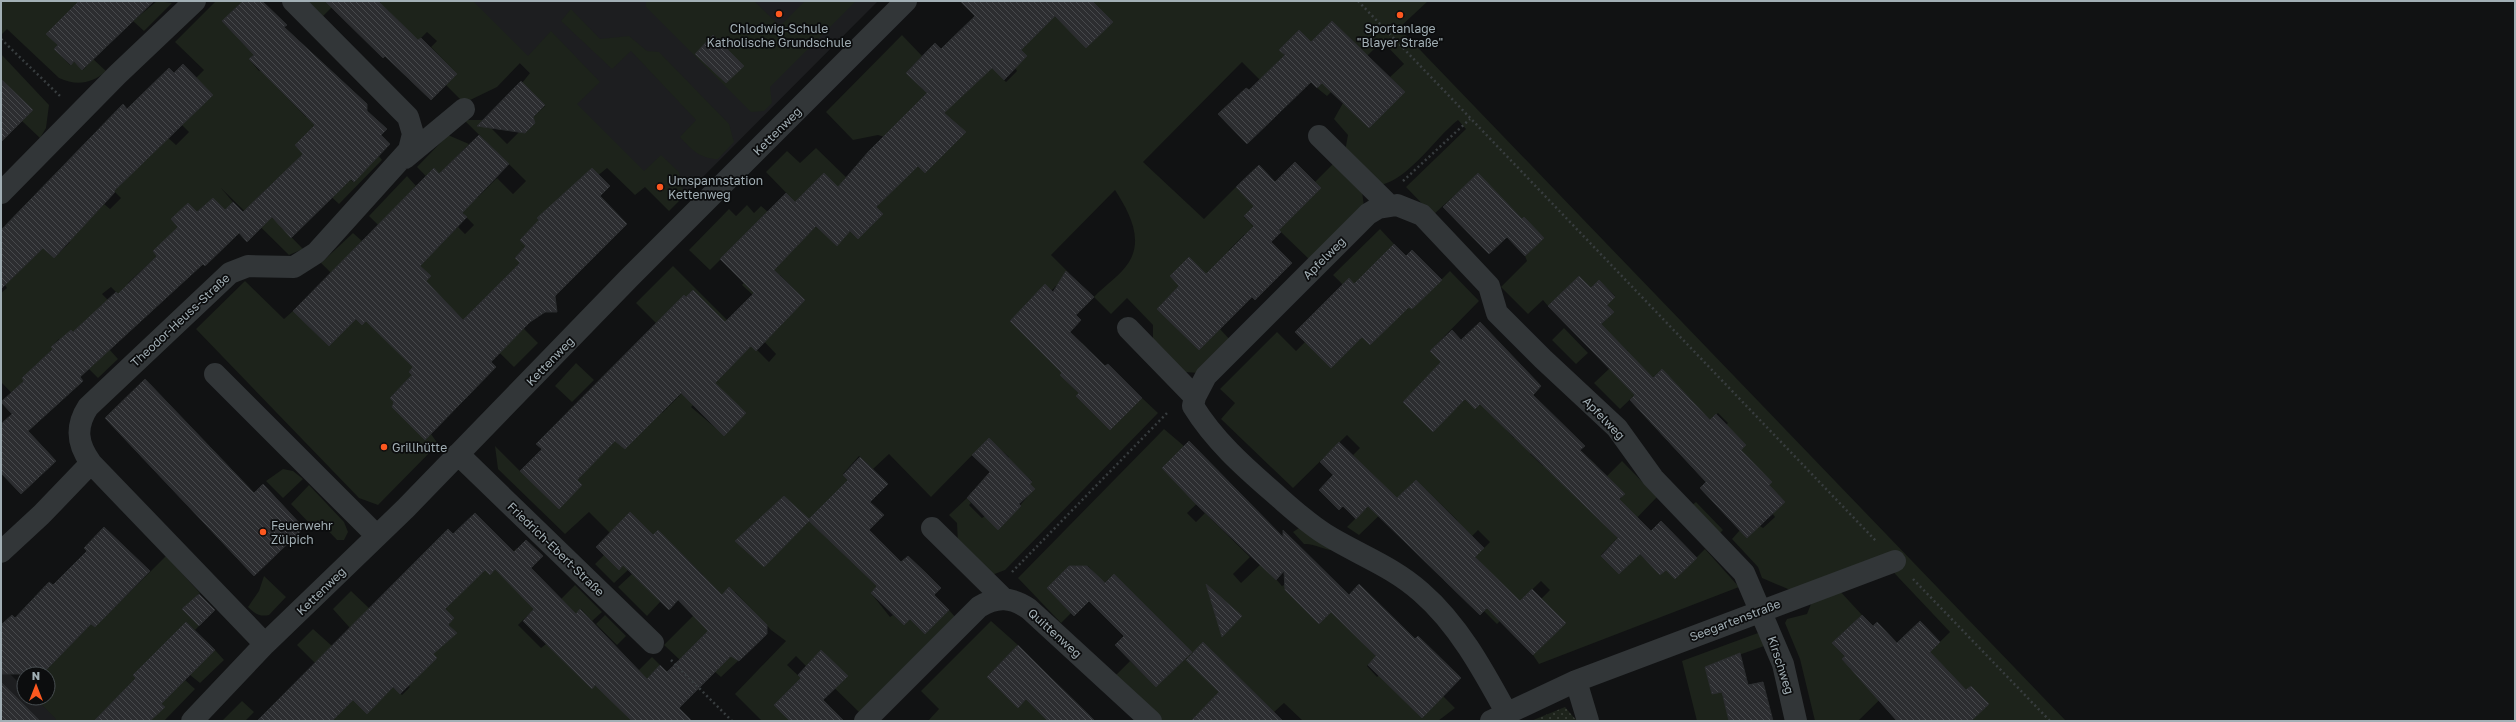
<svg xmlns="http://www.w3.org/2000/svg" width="2516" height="722" viewBox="0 0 2516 722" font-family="'Golos Text',sans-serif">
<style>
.built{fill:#1d1e20}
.green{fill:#1d231b;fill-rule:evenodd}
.park{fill:url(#park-dots)}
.building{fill:url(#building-back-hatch);stroke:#2b2d2f}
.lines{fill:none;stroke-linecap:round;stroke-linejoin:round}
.path{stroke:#383d3f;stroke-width:2.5;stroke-dasharray:2 3;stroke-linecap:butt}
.minor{stroke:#323638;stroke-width:22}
.poi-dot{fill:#fd581f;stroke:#0c0d0e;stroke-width:1.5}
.labels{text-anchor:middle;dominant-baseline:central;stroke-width:3.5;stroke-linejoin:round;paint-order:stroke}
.poi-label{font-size:12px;fill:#a2afb5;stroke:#0c0d0e;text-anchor:start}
.street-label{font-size:12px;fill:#a2afb5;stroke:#0c0d0e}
</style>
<defs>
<pattern id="park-dots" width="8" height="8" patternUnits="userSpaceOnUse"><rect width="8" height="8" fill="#1d231b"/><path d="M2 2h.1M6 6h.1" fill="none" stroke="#3b403a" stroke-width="1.8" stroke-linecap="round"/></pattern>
<pattern id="building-back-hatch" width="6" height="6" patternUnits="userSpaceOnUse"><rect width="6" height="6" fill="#2c2d30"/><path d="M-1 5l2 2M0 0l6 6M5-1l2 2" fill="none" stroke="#47494c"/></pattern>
</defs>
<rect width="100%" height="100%" fill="#111213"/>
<path class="built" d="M457 1H878L684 196 660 172 645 187Z
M1 665 24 688V698H35L57 719 55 721H1Z"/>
<path class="green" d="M1 1H76L78 2 47 34 58 45 54 49 70 65 74 61 83 70 93 59 106 71C92 84 76 86 59 78L7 29 1 35Z
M157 1 172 3 144 31 133 21Z
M216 1H243L222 21 254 55 249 59 259 71 266 66 272 82 306 117H323L295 145 308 159 319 148 353 182 379 156 382 160 339 204 323 189 289 168 255 200 303 249 289 255 221 188 233 202 225 210 213 198 197 212 188 204 171 219 179 229 157 256 128 283 141 297 132 308 111 287 102 294 108 300 72 333 109 349 118 359 98 378 59 339 51 347 53 349 22 378 46 404 34 416 1 382V293L7 288 5 285 43 248 54 258 70 242 42 215 91 218 104 204 110 209 121 198 114 191 162 144 164 134 176 145 189 132 182 125 213 95 196 78 204 70 175 42Z
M308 1H326L332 7 323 16Z
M382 1H473L528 56 551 31 600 82 577 104 644 171 661 155 679 172 684 196 669 211 645 187 635 195 607 168 520 240 526 246 515 258 520 263 489 294 538 343 514 367 475 329 420 361 409 372 412 375 390 398 431 434 438 444 378 505 359 498 196 329 245 281 284 319 293 311 329 346 356 319 362 325 373 314 321 263 353 233 362 241 343 261 430 276 369 216 407 176 416 186 398 205 440 245 458 227 465 234 474 225 417 167 448 135 469 144 446 167 477 198 497 178 513 194 526 181 464 120H483L507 144 519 132 525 133 535 123 533 117 545 106 522 83 530 73 520 63 497 87 464 103 446 85 457 74 431 47 437 41 427 32 401 58 409 31 380 3Z
M646 1H754L780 26 805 1H856L770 87 772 103 764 111 751 112 646 7Z
M1068 1H1428L1399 28 2066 721H1971L1988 704 1966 690 1905 675 1858 721H1815L1800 659 1785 623 1787 619 1807 614 1813 599 1838 589 1862 615 1832 643 1845 656 1842 659 1855 673 1913 668 1950 632 1881 559 1795 592 1762 578 1758 567 1732 539 1740 530 1760 526 1763 528 1775 517 1772 513 1785 502 1714 437 1728 423 1718 413 1710 420 1662 369 1620 409 1594 383 1628 351 1592 333 1614 312 1607 305 1615 296 1599 280 1591 288 1579 276 1548 306 1543 300 1528 314 1501 287 1527 261 1525 256 1544 238 1524 218 1522 219 1478 174 1433 215 1406 187 1466 129 1458 120C1435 138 1410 178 1381 185L1345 151 1348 135 1334 119 1343 103 1369 128 1405 92 1390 77 1404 64 1382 41 1327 96 1317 88 1358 47 1332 21 1311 42 1299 30 1280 50 1285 55 1260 80 1242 62 1143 162 1204 219 1236 187 1252 204 1262 195 1288 221 1321 188 1315 182 1334 163 1362 191 1364 207 1311 261 1254 206 1244 217 1257 229 1244 235 1229 250 1240 308 1189 257 1170 276 1179 286 1157 309 1199 350 1220 329 1232 342 1201 373 1183 372 1153 345V325L1127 298 1111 314 1094 297C1104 286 1121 275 1129 262 1144 238 1128 210 1115 190L1051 255 1069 273 1051 291 1045 285 1010 321 1045 356 1071 355 1082 343 1087 348 1060 375 1079 393 1076 396 1110 430 1142 398 1158 413 1005 570 992 575 958 544 957 523 949 515 967 498 971 503 969 505 982 518 985 516 1005 523 1034 489 1030 484 1032 481 1006 460 1009 457 988 439 931 497 889 454 873 469 859 456 843 474 848 480 808 520 877 586 871 593 890 617 893 615 904 625 910 619 925 634 949 610 956 618 860 713 816 670 814 674 796 656 787 665 801 678 774 705 790 721H762L735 694 786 641 771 630 735 592 702 624 738 661 721 677 714 671 680 660 664 645 705 604 703 575 658 530 653 535 630 512 610 533 589 512 565 534 498 469 495 446 520 471 580 487 582 485 573 476 584 427 568 411 577 403 619 444 651 411 632 383 662 413 685 390 696 402 691 407 724 435 746 413 701 372 719 371 723 375 743 354 684 295 656 323 636 303 673 266 769 362 776 354 758 335 753 295 742 285 796 222 832 214 858 239 883 214 858 189 849 198 824 173 795 202 766 172 787 151 800 163 816 148 853 184 861 174 885 198 895 188 910 158 943 155 878 135 853 140 826 112 902 35 922 56 906 73 931 97 989 65 1006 82 1017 71 1015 68 1027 56 1016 45 1029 33 1034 37ZM780 275 805 300 768 287Z
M571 9 600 39 629 36 647 51 659 52 729 124 734 142 718 159C700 159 691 149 680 137L696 120 631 51 612 69 561 21Z
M1 54 49 105 46 128 40 138 22 121 32 110 1 92Z
M747 205 754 213 761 206 768 212 710 270 689 250 729 209 736 216Z
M1380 229 1394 244 1367 271 1383 281 1412 309 1450 271 1479 301 1430 351 1441 362 1434 370 1475 409 1482 402 1514 438 1519 433 1535 449 1530 454 1543 466 1561 449 1564 485 1590 459 1596 465 1582 480 1576 496 1599 520 1625 494 1607 476 1622 461 1657 497 1601 555 1619 574 1640 554 1660 575 1666 570 1675 579 1705 549 1739 587 1539 664 1533 655 1565 623 1541 599 1550 590 1541 581 1497 624 1484 611 1506 588 1475 557 1490 542 1478 530 1469 539 1456 519 1416 480 1359 535 1347 527 1381 493 1353 455 1360 448 1347 435 1293 488 1221 419 1235 403 1220 389 1277 332 1296 351 1305 342 1331 368 1350 348 1357 332 1387 328 1333 275Z
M1564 328 1588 353 1576 364 1552 340Z
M576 363 594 380 572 402 555 386Z
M1164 429 1184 446 1162 468 1201 500 1187 513 1196 522 1205 513 1250 557 1233 574 1241 583 1262 563 1282 586 1284 585 1320 623 1331 612 1391 642 1367 666 1377 677 1383 671 1443 696 1455 708 1438 721H1303L1284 703 1274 712 1227 666 1210 683 1225 698 1210 701 1193 721H1163L1115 676 1130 661 1156 687 1192 652 1114 574 1101 586 1096 581 1095 574 1088 566H1069L1047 588 1071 613 1061 623 1018 578Z
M283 469 293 471 303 479 283 498 266 481Z
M309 485 344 522 348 532 344 540H337L318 520 312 526 291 504Z
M1696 502 1723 530 1719 534 1692 505Z
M1299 528 1334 550C1329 552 1314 543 1304 544L1293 532Z
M517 548 534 565 527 571 549 594 518 625 541 648 546 644 616 663 631 678 652 657 660 665 648 678 652 682 623 712 632 721H332L336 683 367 714 383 697 373 688 382 676 402 695 410 687 398 676 393 614 444 644 457 633 448 625 454 618 436 600 415 562 432 577 501 563Z
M604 555 619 569 623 565 628 570 614 583 595 564Z
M166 556 200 593 183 609 199 626 195 630 186 622 133 675 136 678 94 721H55L56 719 35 698H48V674H42L91 624 95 627Z
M632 574 661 601 647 616 618 587Z
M264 576 286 597 269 615C260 617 255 614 248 607L259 591Z
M575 585 602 612 592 621 581 609 576 614 561 599Z
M351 591 370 609 350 628 333 609Z
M605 615 626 636 617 645 596 624Z
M991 621 1018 645 987 677 1018 708 1026 699 1058 721H928L939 709 921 691Z
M313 629 332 646 315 663 297 645Z
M1758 633 1767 645 1705 667 1712 694 1722 692 1729 721H1697L1682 661Z
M215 650 224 660 200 683 190 675Z
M185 680 195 689 164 721H150L164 707 161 704Z
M242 701 254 712 245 721H222Z"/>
<path class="park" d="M1565 707 1577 721H1531Z"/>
<path class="building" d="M79 1H154L82 70 74 61 71 65 54 49 58 45 46 34Z
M243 1H262L287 25 284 27 367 104V111L387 129 381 135 390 144 354 182 351 179 291 238 272 217 247 242 239 233 205 266 203 264 80 377 83 381 28 431 56 461 21 494 1 473V424L12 414 1 402 24 381 22 378 53 349 51 347 71 330 73 332 116 292 118 294 157 256 153 251 178 227 171 219 188 203 197 212 213 198 225 210 233 202 243 212 303 154 295 145 315 125 249 59 254 55 222 21Z
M325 1H378L418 40 421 38 457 74 431 100 385 56 383 58Z
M960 1H1092L1113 22 1086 48 1055 16 1021 50 1027 56 1004 80 992 68 944 113 966 132 925 173 918 166 876 207 883 214 858 239 850 231 837 246 816 226 774 270 805 300 756 351 751 346 715 383 746 413 724 436 681 393 625 449 615 441 577 480 582 485 559 509 520 471 542 449 536 444 684 295 686 297 693 290 725 322 754 293 720 259 786 193 795 202 824 173 838 187 869 151 927 93 906 73 935 43 941 49 975 16Z
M1332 21 1405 92 1369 128 1322 83 1317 88 1311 82 1247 144 1218 114 1246 88 1249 90 1285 55 1279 50 1299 30 1311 42Z
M713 35 744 66 726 83 695 54Z
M183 64 213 95 114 191 115 192 54 258 43 248 1 289V230L123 104 127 109 169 68 174 73Z
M1 79 33 110 1 142Z
M521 81 545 105 533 117 535 123 525 133 477 126Z
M479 135 509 164 462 213 467 217 420 266 431 276 426 281 463 320 520 263 515 258 526 246 520 240 539 220 537 218 592 168 610 186 600 196 627 224 555 296 557 312H545L530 322 491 362 496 367 425 440 392 407 394 402 390 398 412 375 409 372 413 367 366 321 362 325 356 319 329 346 293 311 434 168 439 174Z
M1295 162 1321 188 1279 230 1281 232 1271 242 1292 263 1255 300 1252 297 1199 350 1157 309 1179 286 1170 276 1189 257 1206 274 1254 226 1244 216 1254 206 1236 187 1259 165 1275 182Z
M1478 173 1522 219 1524 217 1544 238 1525 256 1507 237 1489 254 1443 207Z
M1394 244 1406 256 1412 250 1442 280 1412 309 1409 307 1370 345 1362 337 1331 368 1295 332 1349 278 1354 284Z
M1066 271 1094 297 1076 315 1081 320 1070 332 1105 366 1108 364 1142 398 1110 430 1076 396 1079 393 1060 375 1062 373 1010 321 1045 284 1053 292Z
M1579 276 1591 288 1599 280 1615 297 1607 305 1614 312 1601 324 1653 378 1662 369 1710 420 1716 414 1746 445 1741 450 1772 482 1769 485 1785 502 1747 538 1700 488 1706 482 1630 400 1635 395 1548 306Z
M1480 322 1541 386 1533 395 1585 446 1580 450 1625 494 1619 499 1651 531 1661 521 1697 558 1675 579 1666 570 1660 575 1640 554 1619 574 1601 556 1618 538 1480 404 1475 409 1465 399 1433 432 1403 402 1441 362 1430 351 1452 330 1461 340Z
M145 379 254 493 263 484 304 528 254 576 105 418Z
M989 438 1032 482 1030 484 1035 489 1019 504 1021 506 998 530 967 498 990 472 972 455Z
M1189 441 1283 537V530L1349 595 1359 584 1415 639 1418 636 1461 678 1422 718 1368 665 1376 656 1331 612 1319 624 1285 590 1284 571 1276 580 1196 504 1162 468Z
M1339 442 1397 498 1416 480 1484 548 1475 557 1520 601 1532 589 1566 623 1533 655 1487 608 1480 615 1368 506 1356 519 1343 506 1339 510 1319 490 1333 475 1320 462Z
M860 457 888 484 870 502 884 515 869 530 901 562 908 556 926 573 941 588 934 595 949 610 925 634 910 619 904 625 871 593 877 586 809 521 764 567 735 541 784 496 809 519 848 480 843 475Z
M630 512 653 535 658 530 722 595 729 587 767 625V634L739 661 731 656 679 708 692 721H632L595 685 592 689 523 621 534 609 495 569 490 575 485 570 445 609 454 618 448 625 457 633 433 654 437 658 400 694 393 687 367 714 353 700 332 721H257L448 529 453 534 475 513 514 552 526 540 543 556 531 568 576 614 580 609 647 679 660 665 667 672 708 631 678 600 669 610 623 565 619 570 596 547Z
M104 527 150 571 95 627 91 624 42 674H1V625L12 615 15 618 49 582 53 585 87 551 84 548Z
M1069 566H1087L1105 583 1114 574 1192 652 1156 687 1115 645 1124 636 1089 601 1074 616 1047 588Z
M1206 584 1242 616 1222 637Z
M199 594 215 610 199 626 182 609Z
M1862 615 1873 626 1877 622 1897 643 1920 621 1940 642 1930 652 1966 690 1971 686 1989 704 1971 721H1897L1842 659 1845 656 1832 643Z
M186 622 215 650 161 704 165 707 150 721H94L136 678 133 675Z
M1203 642 1283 721H1191L1219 692 1186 660Z
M1018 645 1049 676 1095 721H1048L1026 699 1018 708 987 677Z
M821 650 848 676 823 700 844 721H790L774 705 801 678 798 675Z
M1740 653 1748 685 1763 682 1773 721H1729L1722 692 1712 694 1705 667Z
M1 682 40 721H1Z"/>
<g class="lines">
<path class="path" d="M1358 1 1876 541
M1 39 60 96
M1403 181 1470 119
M1012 572 1169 411
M1913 579 2050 721
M671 660 732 721"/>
<path class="minor" d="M1319 136 1389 205
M405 158 464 109
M1 193 117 75 195 1
M1128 328 1195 397
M215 374 377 536
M458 454 653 643
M932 528 1003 598
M1 552 41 515 91 463
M265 644 91 463C77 444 75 427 88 407L230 273 248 266 294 267 316 253 409 150 413 134 408 117 293 1
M1576 681 1588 721
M1506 712C1483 670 1458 624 1421 592 1392 566 1357 554 1325 534 1306 522 1290 507 1273 492 1243 466 1214 440 1193 406L1195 397 1206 376 1368 214 1378 208 1397 205 1422 215 1489 286 1497 313 1543 359 1617 428 1653 478 1744 573 1783 664 1796 721
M192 721 265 644 406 508 630 277 906 1
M865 721 979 607C997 596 1012 597 1029 609L1151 721
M1491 721 1576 681 1895 561"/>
</g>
<g class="poi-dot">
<circle cx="779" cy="14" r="4"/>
<circle cx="1400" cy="15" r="4"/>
<circle cx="660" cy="187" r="4"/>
<circle cx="384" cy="447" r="4"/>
<circle cx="263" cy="532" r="4"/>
</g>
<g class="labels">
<g class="poi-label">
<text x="779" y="28" text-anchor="middle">Chlodwig-Schule<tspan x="779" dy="14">Katholische Grundschule</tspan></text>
<text x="1400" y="28" text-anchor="middle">Sportanlage<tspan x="1400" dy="14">"Blayer Straße"</tspan></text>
<text x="668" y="180">Umspannstation<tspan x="668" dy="14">Kettenweg</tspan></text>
<text x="392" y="447">Grillhütte</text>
<text x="271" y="525">Feuerwehr<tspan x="271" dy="14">Zülpich</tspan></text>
</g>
<g class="street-label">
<text transform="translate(777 131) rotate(-45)">Kettenweg</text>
<text transform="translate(1324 258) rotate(-45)">Apfelweg</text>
<text transform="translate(180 320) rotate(-43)">Theodor-Heuss-Straße</text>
<text transform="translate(550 361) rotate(-46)">Kettenweg</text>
<text transform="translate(1604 418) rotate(46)">Apfelweg</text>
<text transform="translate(556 549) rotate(44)">Friedrich-Ebert-Straße</text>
<text transform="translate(321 591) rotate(-44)">Kettenweg</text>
<text transform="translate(1735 620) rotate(-21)">Seegartenstraße</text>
<text transform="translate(1055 633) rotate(42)">Quittenweg</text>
<text transform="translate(1781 665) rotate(72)">Kirschweg</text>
</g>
</g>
<rect width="2516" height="722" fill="none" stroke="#a2afb5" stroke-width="4"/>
<g transform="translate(36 686)"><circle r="19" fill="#0c0d0e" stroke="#484e51"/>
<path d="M0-3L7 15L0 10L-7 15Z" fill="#fd581f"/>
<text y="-6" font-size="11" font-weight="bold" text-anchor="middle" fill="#a2afb5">N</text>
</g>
</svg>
